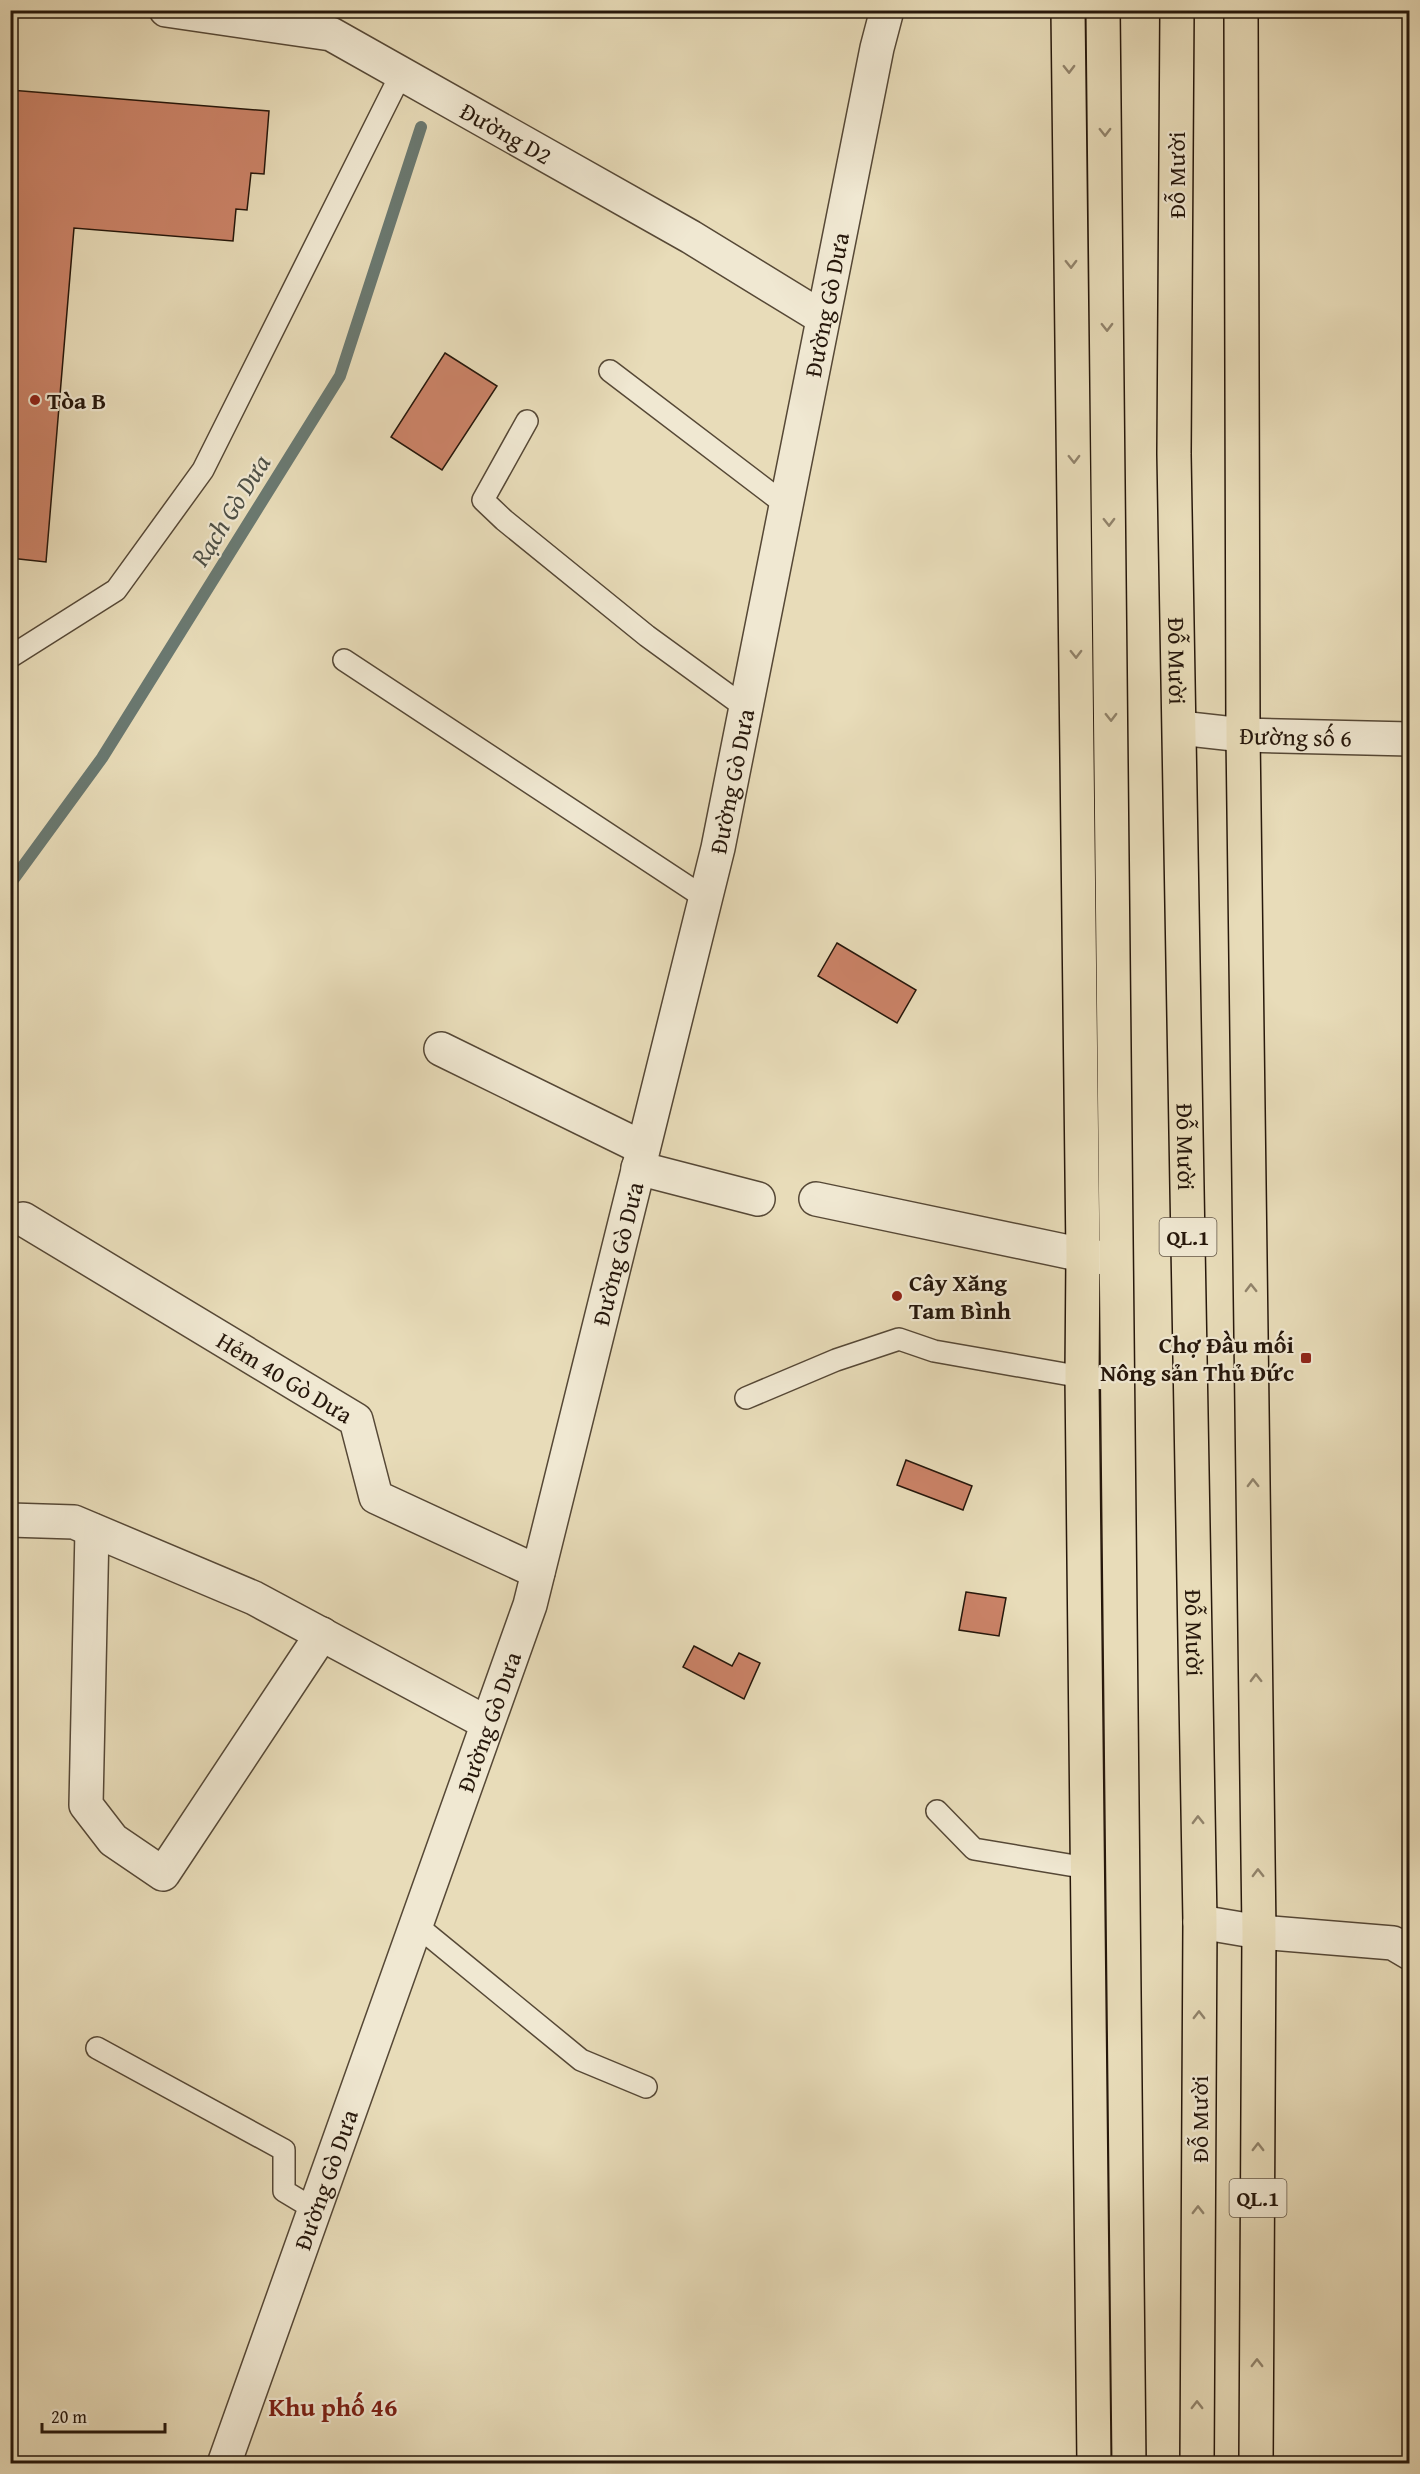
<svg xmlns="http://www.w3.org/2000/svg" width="1420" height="2474" viewBox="0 0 1420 2474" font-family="'Gentium Book Plus',serif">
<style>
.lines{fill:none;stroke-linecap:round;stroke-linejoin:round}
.stream{stroke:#6a7971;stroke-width:12}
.building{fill:#cb8368;stroke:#26170b;stroke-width:1.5}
.service-casing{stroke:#564836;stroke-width:24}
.minor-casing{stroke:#564836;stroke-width:36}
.tertiary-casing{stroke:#564836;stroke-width:36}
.trunk-casing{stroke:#26170b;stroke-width:36}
.service{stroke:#f0e8d2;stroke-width:21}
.minor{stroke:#f0e8d2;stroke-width:33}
.tertiary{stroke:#f0e8d2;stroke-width:33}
.trunk{stroke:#e8dcb9;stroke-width:33}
.oneway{stroke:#91836b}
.poi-dot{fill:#8f2418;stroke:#f0e8d2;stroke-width:2}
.labels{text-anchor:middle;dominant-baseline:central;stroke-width:4.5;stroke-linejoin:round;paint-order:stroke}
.shield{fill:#f0e8d2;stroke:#635647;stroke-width:1.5}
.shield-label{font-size:22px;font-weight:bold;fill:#26170b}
.street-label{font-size:24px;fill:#26170b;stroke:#f0e8d2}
.poi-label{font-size:24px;font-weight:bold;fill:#26170b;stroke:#f0e8d2;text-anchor:start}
.water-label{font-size:26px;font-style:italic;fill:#4e5046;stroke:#f0e8d2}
.neighbourhood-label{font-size:26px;font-weight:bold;fill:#7a1f14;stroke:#f0e8d2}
</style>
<rect width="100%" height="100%" fill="#e8dcb9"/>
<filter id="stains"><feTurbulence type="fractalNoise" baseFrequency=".00333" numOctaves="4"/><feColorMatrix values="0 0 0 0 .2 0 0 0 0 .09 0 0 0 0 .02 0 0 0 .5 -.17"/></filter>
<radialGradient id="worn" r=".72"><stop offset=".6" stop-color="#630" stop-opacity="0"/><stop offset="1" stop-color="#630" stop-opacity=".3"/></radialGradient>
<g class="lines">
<path class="stream" d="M10 884 102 758 340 376 421 127"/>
</g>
<path class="building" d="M10 90 269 111 264 174 251 173 247 210 236 209 233 241 74 228 46 562 10 558Z
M445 353 497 386 442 470 391 437Z
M837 943 916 990 897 1023 818 976Z
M906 1460 972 1486 963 1510 897 1485Z
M966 1592 1006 1598 999 1636 959 1630Z
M694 1646 732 1666 739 1653 760 1663 744 1699 683 1667Z"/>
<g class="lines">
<defs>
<path id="service" d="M610 371 786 505
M527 421 483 500 504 520 647 636 746 708
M10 657 116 590 203 470 401 74
M344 660 705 898
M746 1398 836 1360 899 1339 934 1351 1082 1377 1118 1380
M937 1811 974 1849 1087 1868
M415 1924 581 2060 646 2087
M97 2048 284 2150V2191L314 2209"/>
<g id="minor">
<path id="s1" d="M166 10 331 34 691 237 823 318"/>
<path d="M441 1049 643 1148"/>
<path d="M638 1168 758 1199"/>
<path d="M816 1199 1083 1255 1111 1259"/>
<path id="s2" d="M23 1219 356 1420 376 1497 538 1572"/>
<path d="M10 1520 74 1522 254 1598 487 1723"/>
<path d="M92 1530 86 1805 113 1840 163 1874 322 1634"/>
<path d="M1200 1922 1259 1932 1393 1943 1410 1953"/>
</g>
<g id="tertiary">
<path id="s3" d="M1180 728 1243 735 1410 739"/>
<path id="s4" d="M224 2464 530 1605 718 848 877 48 887 10"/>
</g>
<g id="trunk">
<path d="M1068 10 1083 1255 1082 1377 1094 2464"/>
<path d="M1103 10 1129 2464"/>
<path id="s5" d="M1177 10 1174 454 1200 1922 1197 2464"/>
<path d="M1241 10 1243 735 1259 1932 1256 2464"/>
</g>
</defs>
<use href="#service" class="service-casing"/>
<use href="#minor" class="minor-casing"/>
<use href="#tertiary" class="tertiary-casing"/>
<use href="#trunk" class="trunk-casing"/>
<use href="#service" class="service"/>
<use href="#minor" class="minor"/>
<use href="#tertiary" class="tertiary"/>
<use href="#trunk" class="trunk"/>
</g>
<defs><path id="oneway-chevron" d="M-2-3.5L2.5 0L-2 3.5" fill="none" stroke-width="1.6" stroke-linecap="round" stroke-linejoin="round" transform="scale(1.5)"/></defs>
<g class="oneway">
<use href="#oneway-chevron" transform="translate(1069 69) rotate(89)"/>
<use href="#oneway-chevron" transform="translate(1105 132) rotate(89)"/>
<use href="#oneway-chevron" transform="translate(1071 264) rotate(89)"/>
<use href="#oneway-chevron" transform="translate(1107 327) rotate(89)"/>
<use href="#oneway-chevron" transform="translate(1074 459) rotate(89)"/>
<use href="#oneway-chevron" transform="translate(1109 522) rotate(89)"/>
<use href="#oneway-chevron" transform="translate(1076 654) rotate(89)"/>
<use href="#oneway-chevron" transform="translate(1111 717) rotate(89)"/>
<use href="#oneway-chevron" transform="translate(1251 1288) rotate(-91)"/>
<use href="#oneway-chevron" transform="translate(1253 1483) rotate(-91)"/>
<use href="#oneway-chevron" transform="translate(1256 1678) rotate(-91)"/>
<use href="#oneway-chevron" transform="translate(1198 1820) rotate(-91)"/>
<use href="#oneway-chevron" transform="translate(1258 1873) rotate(-91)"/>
<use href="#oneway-chevron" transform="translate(1199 2015) rotate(-90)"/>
<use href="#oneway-chevron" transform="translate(1258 2147) rotate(-90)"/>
<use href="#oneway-chevron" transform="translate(1198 2210) rotate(-90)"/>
<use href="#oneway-chevron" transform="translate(1257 2363) rotate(-90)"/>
<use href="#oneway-chevron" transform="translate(1197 2405) rotate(-90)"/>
</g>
<g class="poi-dot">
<circle cx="35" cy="400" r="6"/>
<circle cx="897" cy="1296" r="6"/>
<rect x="1300" y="1352" width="12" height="12" rx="3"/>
</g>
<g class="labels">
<g class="shield">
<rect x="1159.5" y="1218" width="57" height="38" rx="4.5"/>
<rect x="1229.5" y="2179" width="57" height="38" rx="4.5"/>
</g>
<g class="shield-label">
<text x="1188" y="1237">QL.1</text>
<text x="1258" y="2198">QL.1</text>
</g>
<g class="street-label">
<text stroke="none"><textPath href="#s1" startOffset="368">Đường D2</textPath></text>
<text transform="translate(1176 175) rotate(-90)">Đỗ Mười</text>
<text stroke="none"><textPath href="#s4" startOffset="2246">Đường Gò Dưa</textPath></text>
<text stroke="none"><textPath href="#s5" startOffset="651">Đỗ Mười</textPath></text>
<text stroke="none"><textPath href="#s3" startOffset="116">Đường số 6</textPath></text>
<text stroke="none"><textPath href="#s4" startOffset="1760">Đường Gò Dưa</textPath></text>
<text stroke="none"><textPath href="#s5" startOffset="1137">Đỗ Mười</textPath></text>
<text stroke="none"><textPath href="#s4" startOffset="1274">Đường Gò Dưa</textPath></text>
<text stroke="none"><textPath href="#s2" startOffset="306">Hẻm 40 Gò Dưa</textPath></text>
<text stroke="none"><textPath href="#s5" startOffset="1623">Đỗ Mười</textPath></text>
<text stroke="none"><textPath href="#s4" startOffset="788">Đường Gò Dưa</textPath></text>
<text transform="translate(1199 2119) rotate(-90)">Đỗ Mười</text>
<text stroke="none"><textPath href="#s4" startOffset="302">Đường Gò Dưa</textPath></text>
</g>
<g class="poi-label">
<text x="47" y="400">Tòa B</text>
<text x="909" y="1282">Cây Xăng<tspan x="909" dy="28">Tam Bình</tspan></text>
<text x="1294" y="1344" text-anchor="end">Chợ Đầu mối<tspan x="1294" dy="28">Nông sản Thủ Đức</tspan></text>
</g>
<g class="water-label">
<text transform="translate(230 510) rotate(-58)">Rạch Gò Dưa</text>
</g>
<g class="neighbourhood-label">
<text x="333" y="2406">Khu phố 46</text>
</g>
</g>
<rect width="1420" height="2474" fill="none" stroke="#e8dcb9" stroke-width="36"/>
<rect x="12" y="12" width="1396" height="2450" fill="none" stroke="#26170b" stroke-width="3"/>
<rect x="18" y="18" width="1384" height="2438" fill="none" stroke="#26170b" stroke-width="1.5"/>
<path d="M42 2423v9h123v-9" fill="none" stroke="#26170b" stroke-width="3"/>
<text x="51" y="2423" font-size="18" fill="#26170b" stroke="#f0e8d2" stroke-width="4.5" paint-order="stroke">20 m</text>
<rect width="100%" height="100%" filter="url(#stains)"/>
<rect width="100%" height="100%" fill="url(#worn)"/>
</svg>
